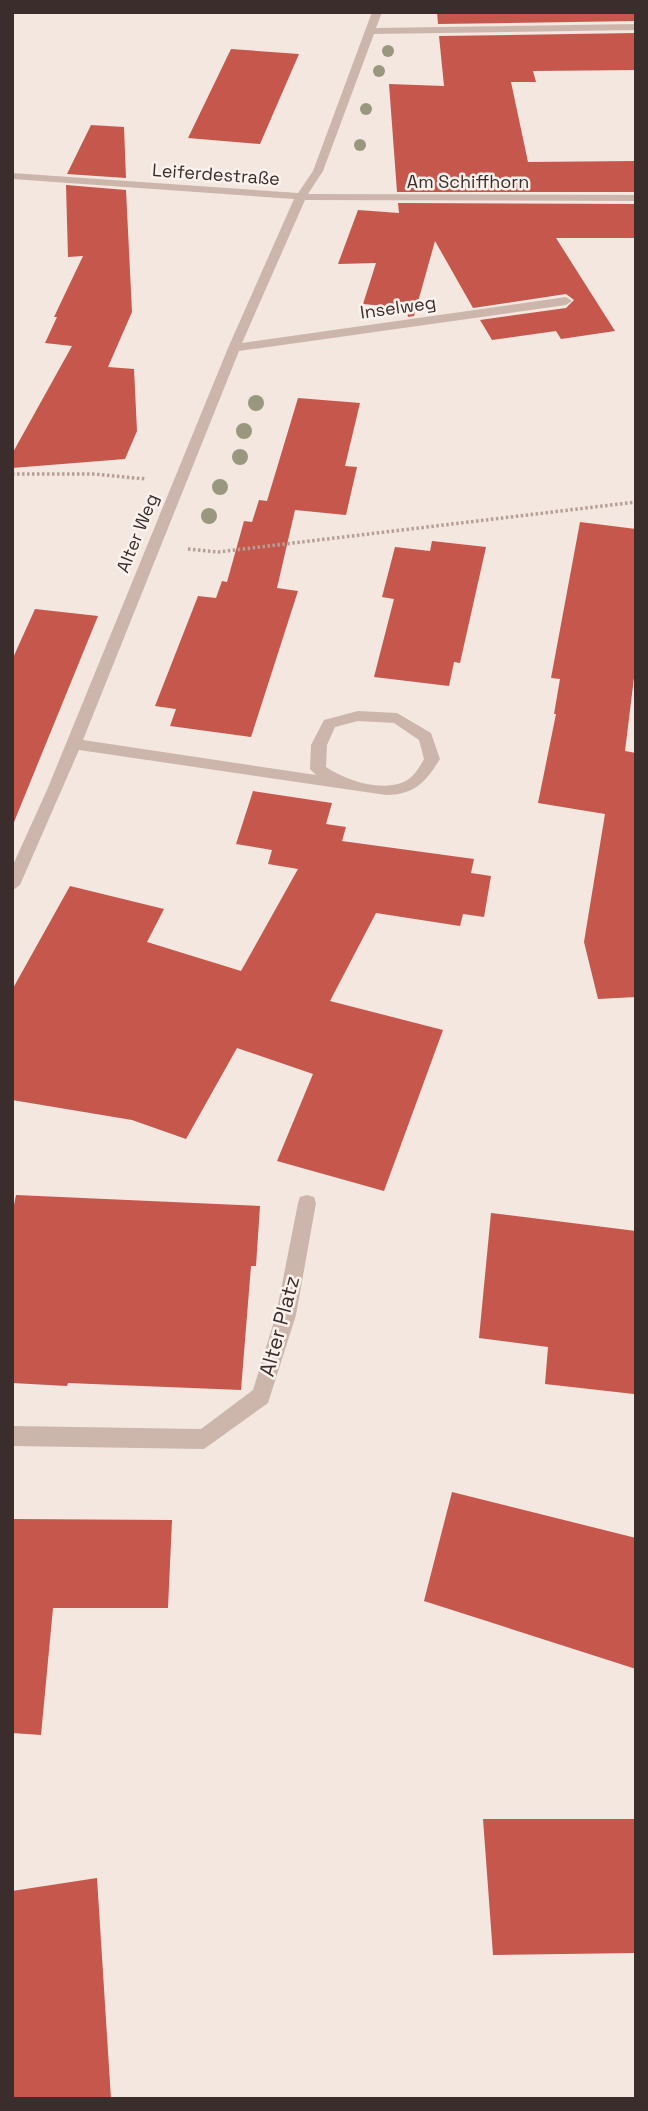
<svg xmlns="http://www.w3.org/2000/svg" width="648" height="2111" viewBox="0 0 648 2111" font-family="'Space Grotesk',sans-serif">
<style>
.building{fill:#c6574c}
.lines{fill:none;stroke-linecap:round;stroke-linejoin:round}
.path{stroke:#b89f96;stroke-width:3.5;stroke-dasharray:2.5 2.5;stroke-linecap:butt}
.minor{fill:#ccb6ac;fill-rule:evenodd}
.tree{fill:#99987e}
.labels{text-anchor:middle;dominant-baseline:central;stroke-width:5;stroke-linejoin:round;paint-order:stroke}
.far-street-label{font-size:18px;fill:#3a2d2b;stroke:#fbf2ed}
.street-label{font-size:21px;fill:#3a2d2b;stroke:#fbf2ed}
</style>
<rect width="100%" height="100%" fill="#f3e7e0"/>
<path class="building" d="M437 12H636V21L438 24Z
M636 33V70L533 71 536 82H511L528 162 636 161V192H397L389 84 444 86 439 36Z
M231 49 299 54 260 144 188 138Z
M91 125 124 127 126 178 67 174Z
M66 185 126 190 132 312 108 367 134 369 137 431 125 459 12 468V454L72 346 45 343 57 317H54L83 256 68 257Z
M398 203 636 204V238H556L615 331 561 339 556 331 492 340 480 320 566 308 574 300 566 294 473 308 435 241 414 316 408 317 407 308 363 304 376 263 338 264 358 210 399 213Z
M298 398 360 403 345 466 357 467 346 515 295 510 277 588 298 591 251 737 170 726 176 709 155 706 198 596 216 598 222 581 227 582 244 521 252 522 259 500 267 501Z
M580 522 636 529V661L625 751 636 753V997L598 999 584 942 605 814 538 803 556 714H554L560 679 551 678Z
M432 541 486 547 460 663 454 662 449 686 374 677 394 599 382 597 395 547 430 551Z
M35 609 98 616 14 822 12 660Z
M253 791 332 803 326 824 346 827 342 841 474 859 471 873 491 876 484 917 463 914 460 926 376 913 330 1001 443 1030 384 1191 277 1161 313 1074 237 1048 186 1139 132 1120 12 1100V990L70 886 164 909 147 942 241 971 298 869 268 864 272 850 236 844Z
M16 1195 260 1206 256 1266H251L241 1390 68 1383 67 1386 12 1383V1215Z
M491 1213 636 1231 634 1394 545 1384 548 1347 479 1338Z
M452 1492 636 1538V1669L424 1601Z
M12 1519 172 1520 168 1608H53L41 1735 12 1733Z
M483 1819H636V1953L493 1955Z
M97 1878 111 2099H12V1891Z"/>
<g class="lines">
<path class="path" d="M12 474H93L146 479
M188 549 218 552 636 502"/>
<path class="minor" d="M372 12H382L376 28 636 24V30L374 34 323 171 308 194 636 195V201L305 200 242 343 566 297 572 301 566 305 239 351 83 740 316 775 310 769 311 745 324 720 358 711 397 713 431 733 440 759C426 782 414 795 386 795L79 750 20 885 12 891V867L47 790 228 348 294 199 12 179V173L298 193 313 171ZM358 721 394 723 419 740 424 759C419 768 412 780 401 783 378 791 345 780 326 767L327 745 335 727Z
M307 1195 314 1197 316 1203 296 1315 268 1403 204 1449 12 1446V1426L201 1429 253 1390 276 1315 298 1203 300 1197Z"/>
</g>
<g class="tree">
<circle cx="388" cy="51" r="6"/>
<circle cx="379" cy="71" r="6"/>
<circle cx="366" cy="109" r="6"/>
<circle cx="360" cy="145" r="6"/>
<circle cx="238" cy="176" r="6"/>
<circle cx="256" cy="403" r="8"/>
<circle cx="244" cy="431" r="8"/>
<circle cx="240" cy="457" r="8"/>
<circle cx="220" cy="487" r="8"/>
<circle cx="209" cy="516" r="8"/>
</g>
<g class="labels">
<g class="far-street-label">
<text transform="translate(216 174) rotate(4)">Leiferdestraße</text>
<text x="468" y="181">Am Schiffhorn</text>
<text transform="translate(398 307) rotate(-8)">Inselweg</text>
<text transform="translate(137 533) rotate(-68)">Alter Weg</text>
</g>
<g class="street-label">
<text transform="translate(279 1326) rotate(-75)">Alter Platz</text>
</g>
</g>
<rect width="648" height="2111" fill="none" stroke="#3a2d2b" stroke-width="28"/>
</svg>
